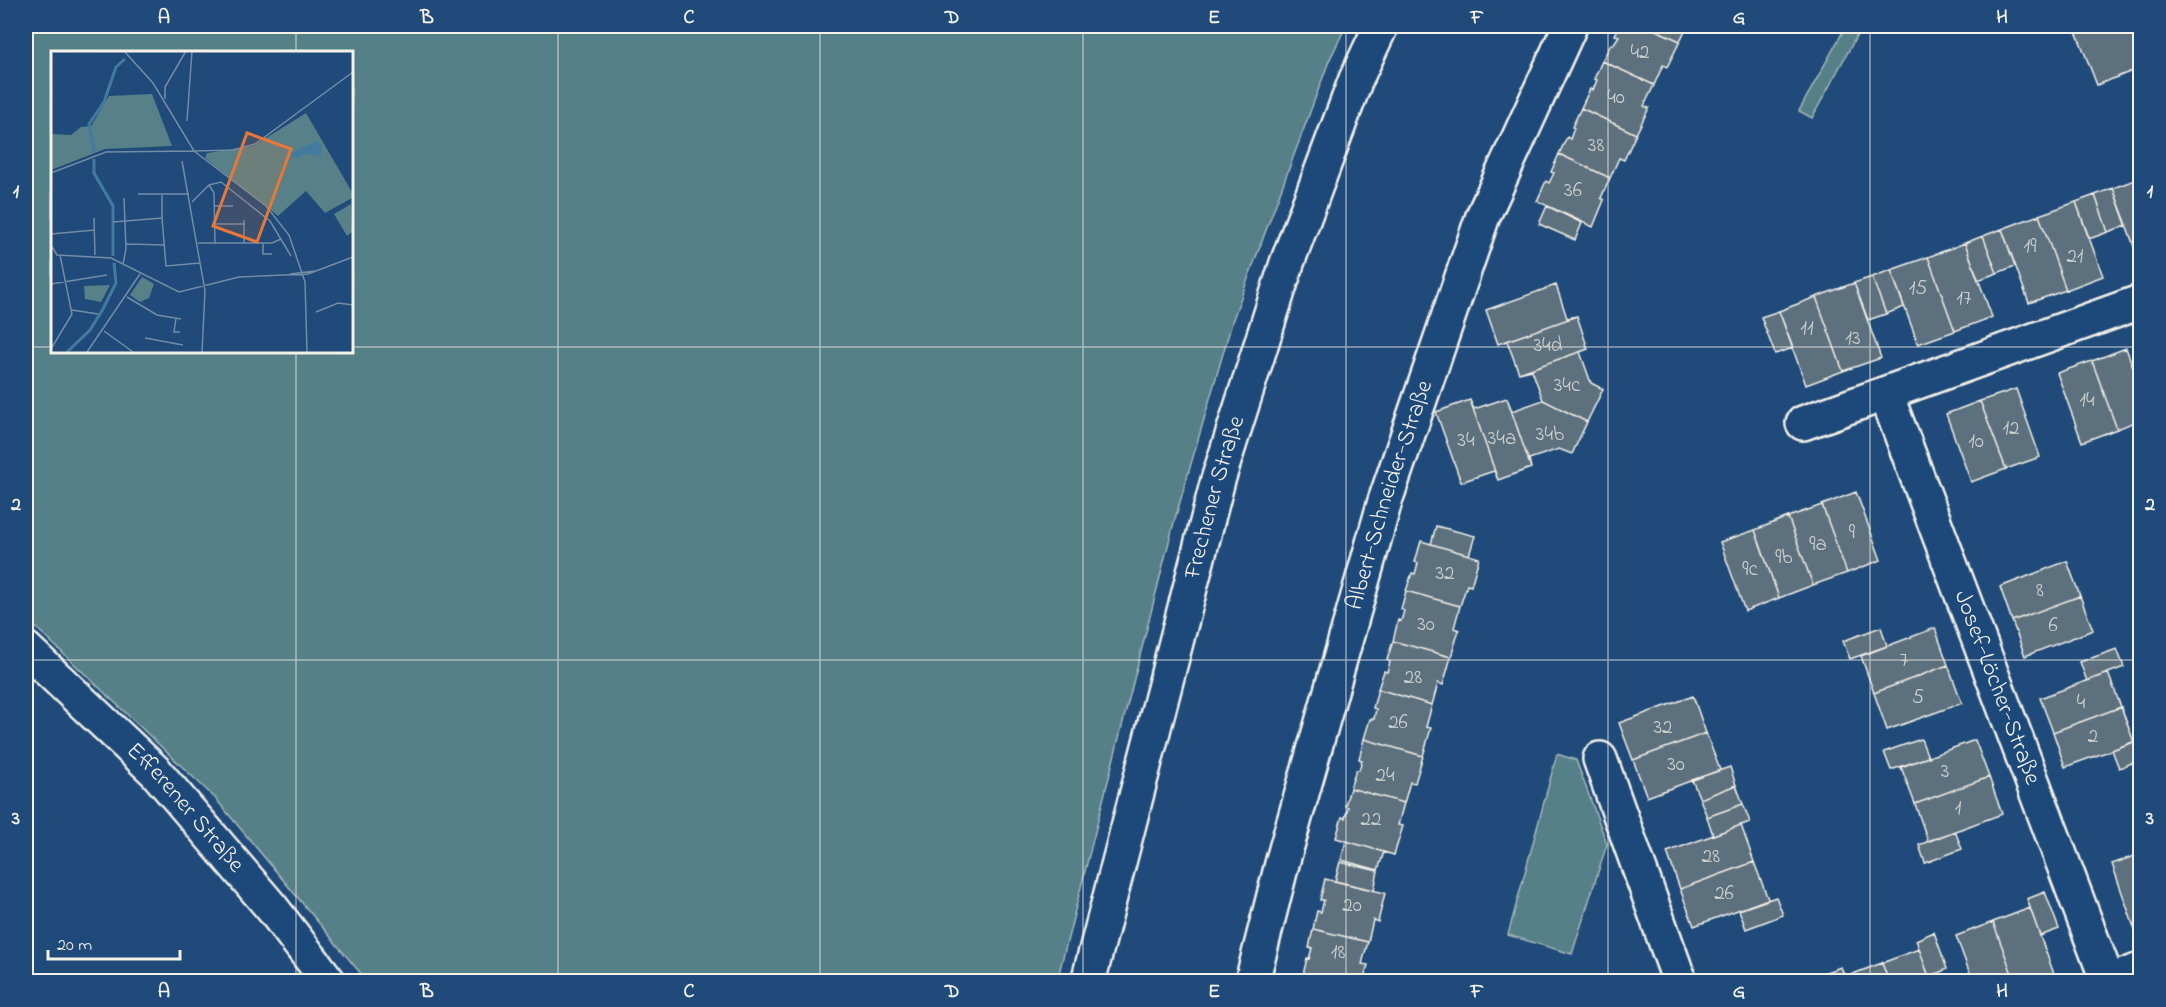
<svg xmlns="http://www.w3.org/2000/svg" width="2166" height="1007" viewBox="0 0 2166 1007" font-family="'Indie Flower',sans-serif">
<style>
.green{fill:#578088;stroke:#a6b8b8;stroke-width:1.5;fill-rule:evenodd}
.building{fill:#5d707e;stroke:#f4f1e8;stroke-width:1.5}
.lines{fill:none;stroke-linecap:round;stroke-linejoin:round}
.street-casing{stroke:#f4f1e8;stroke-width:38}
.secondary-casing{stroke:#f4f1e8;stroke-width:38}
.street{stroke:#1f4a7a;stroke-width:33}
.secondary{stroke:#1f4a7a;stroke-width:33}
.grid{fill:none;stroke:#f4f1e8;stroke-width:1.5;stroke-opacity:0.55}
.labels{text-anchor:middle;dominant-baseline:central;stroke-width:4.5;stroke-linejoin:round;paint-order:stroke}
.number-label{font-size:21px;fill:#ced1ce}
.street-label{font-size:24px;fill:#f4f1e8;stroke:#1f4a7a}
.inset-river{fill:none;stroke:#437b9f;stroke-width:3}
.inset-road{fill:none;stroke:#748da6;stroke-width:1.5}
.view{fill:#ea7738;fill-opacity:0.15;stroke:#ea7738;stroke-width:3}
.inset-edge{fill:none;stroke:#f4f1e8;stroke-width:3}
.neatline{fill:none;stroke:#f4f1e8;stroke-width:2}
.grid-label{font-size:20px;text-anchor:middle;font-weight:bold;fill:#f4f1e8}
</style>
<rect width="100%" height="100%" fill="#1f4a7a"/>
<filter id="ink" filterUnits="userSpaceOnUse"><feTurbulence type="fractalNoise" baseFrequency=".0167" numOctaves="2"/><feDisplacementMap in="SourceGraphic" scale="12" xChannelSelector="R" yChannelSelector="G"/><feConvolveMatrix kernelMatrix="1 2 1 2 8 2 1 2 1" color-interpolation-filters="sRGB"/></filter>
<g filter="url(#ink)">
<path class="green" d="M26 26H1346L1329 61 1233 319 1173 526 1057 981H367L215 798 26 618ZM52 52H351V351H52Z
M1846 26H1862L1812 118 1799 111Z
M1557 754 1576 760 1607 844 1572 954 1508 935Z"/>
<path class="building" d="M1619 26H1647L1680 41 1667 67 1663 65 1654 85 1602 61 1611 44 1613 45 1619 36 1615 35Z
M1647 26H1687L1680 41Z
M2074 26H2140V68L2097 85Z
M1602 61 1654 85 1644 106 1649 108 1636 134 1581 108 1590 89 1593 90 1597 80 1594 79Z
M1581 108 1636 134 1624 160 1619 158 1610 178 1559 154 1567 137 1570 139 1574 128 1572 127Z
M1559 154 1610 178 1601 198 1604 200 1593 227 1537 201 1546 181 1549 183 1554 173 1551 172Z
M2140 178V263L2113 188Z
M2113 188 2127 225 2108 232 2095 195Z
M2095 195 2108 232 2089 239 2076 202Z
M2076 202 2103 276 2066 290 2039 215Z
M1547 206 1582 223 1575 240 1539 224Z
M2039 215 2066 290 2029 303 2002 229Z
M2002 229 2015 266 1997 273 1983 236Z
M1983 236 1997 273 1978 280 1965 243Z
M1965 243 1992 317 1955 331 1928 257Z
M1928 257 1955 331 1918 344 1891 270Z
M1891 270 1904 307 1886 314 1872 277Z
M1872 277 1886 314 1868 320 1854 283Z
M1854 283 1881 358 1843 371 1816 297Z
M1556 285 1567 318 1577 316 1498 344 1486 310Z
M1816 297 1843 371 1806 385 1779 311Z
M1779 311 1793 348 1775 354 1761 317Z
M1577 316 1588 349 1519 373 1507 341 1498 344Z
M2126 348 2140 386V420L2117 429 2092 361Z
M1588 349 1580 352 1591 383 1603 389 1587 422 1543 400 1532 370 1519 373Z
M2092 361 2117 429 2082 442 2057 373Z
M2016 389 2040 457 2006 469 1980 401Z
M1507 398 1512 411 1543 400 1587 422 1572 454 1559 449 1529 459 1531 468Z
M1507 398 1531 468 1498 480 1470 400 1474 409Z
M1470 400 1498 480 1494 471 1461 482 1436 412Z
M1980 401 2006 469 1971 482 1946 414Z
M1856 492 1881 560 1847 573 1822 505Z
M1822 505 1847 573 1813 585 1788 517Z
M1788 517 1813 585 1779 598 1755 530Z
M1436 526 1475 536 1469 555 1431 544Z
M1755 530 1779 598 1745 611 1720 542Z
M1421 541 1479 558 1471 586 1467 585 1460 606 1406 591 1412 573 1415 574 1418 563 1415 562Z
M2067 561 2080 596 2012 621 2000 587Z
M1406 591 1460 606 1454 628 1459 630 1451 657 1393 641 1398 620 1401 621 1404 611 1401 609Z
M2080 596 2093 630 2025 656 2012 621Z
M1881 627 1887 646 1850 659 1843 641Z
M1935 628 1948 665 1874 693 1861 656Z
M1393 641 1451 657 1443 685 1438 683 1432 705 1378 689 1384 671 1387 672 1390 662 1387 660Z
M2117 649 2124 667 2087 681 2080 662Z
M1948 665 1962 703 1887 730 1874 693Z
M2108 673 2121 707 2053 732 2040 698Z
M1378 689 1432 705 1426 727 1431 728 1423 756 1364 739 1370 719H1374L1376 709 1373 708Z
M1693 696 1706 733 1633 760 1619 723Z
M2121 707 2134 742 2065 767 2053 732Z
M1706 733 1720 770 1647 797 1633 760Z
M1364 739 1423 756 1415 783 1410 782 1404 803 1350 788 1356 770H1359L1362 760 1359 759Z
M1921 739 1928 757 1891 770 1884 752Z
M2140 739V760L2119 768 2112 750Z
M1975 740 1989 777 1915 804 1901 767Z
M1730 767 1736 785 1700 799 1692 780Z
M1989 777 2002 814 1928 841 1915 804Z
M1736 785 1743 804 1707 817 1700 799Z
M1350 788 1404 803 1398 825 1403 826 1394 855 1336 838 1342 817 1345 818 1348 807 1345 806Z
M1743 804 1750 822 1713 835 1707 817Z
M1741 825 1754 862 1680 889 1667 852Z
M1955 831 1962 849 1925 863 1919 845Z
M1346 841 1384 852 1378 870 1341 860Z
M2140 854V931L2136 933 2112 864Z
M1340 862 1378 871 1374 890 1335 881Z
M1754 862 1768 899 1694 926 1680 889Z
M1325 879 1385 893 1378 922 1373 920 1368 942 1313 929 1317 911 1321 912 1324 900H1320Z
M2045 892 2059 929 2040 936 2027 899Z
M1776 897 1783 915 1746 929 1739 910Z
M2030 908 2040 936 2057 982H2015L1993 922Z
M1993 922 2015 982H1973L1956 936Z
M1313 929 1368 942 1362 964 1368 965 1363 982H1312L1302 979 1307 958 1309 959 1312 948H1309Z
M1934 932 1947 969 1929 977 1916 940Z
M1919 949 1931 982H1889L1882 963Z
M1882 963 1889 982H1847L1845 977Z
M1841 967 1847 982H1826L1823 973Z
M1823 973 1826 982H1805L1804 980Z"/>
<g class="lines">
<defs>
<g id="street">
<path id="s1" d="M1886 394 2108 982"/>
<path d="M1803 423 2140 302"/>
<path d="M1600 759 1680 982"/>
<path id="s2" d="M1252 982 1283 860 1385 501 1483 216 1570 26"/>
<path d="M2108 982 2140 970"/>
</g>
<g id="secondary">
<path id="s3" d="M26 649 156 772 272 908 329 982"/>
<path id="s4" d="M1088 982 1218 480 1287 263 1356 79 1381 26"/>
</g>
</defs>
<use href="#street" class="street-casing"/>
<use href="#secondary" class="secondary-casing"/>
<use href="#street" class="street"/>
<use href="#secondary" class="secondary"/>
</g>
</g>
<path class="grid" d="M296 26V52M558 26V982M820 26V982M1083 26V982M1346 26V982M1608 26V982M1870 26V982M26 347H52M351 347H2140M296 351V982M26 660H2140"/>
<g class="labels">
<g class="number-label">
<text x="1640" y="53">42</text>
<text x="1616" y="98">40</text>
<text x="1596" y="146">38</text>
<text x="1573" y="191">36</text>
<text x="2030" y="247">19</text>
<text x="2075" y="257">21</text>
<text x="1918" y="289">15</text>
<text x="1964" y="299">17</text>
<text x="1807" y="329">11</text>
<text x="1853" y="339">13</text>
<text x="1548" y="346">34d</text>
<text x="1567" y="386">34c</text>
<text x="2087" y="401">14</text>
<text x="2011" y="429">12</text>
<text x="1550" y="435">34b</text>
<text x="1502" y="439">34a</text>
<text x="1466" y="441">34</text>
<text x="1976" y="442">10</text>
<text x="1852" y="533">9</text>
<text x="1818" y="545">9a</text>
<text x="1784" y="558">9b</text>
<text x="1750" y="570">9c</text>
<text x="1445" y="574">32</text>
<text x="2040" y="591">8</text>
<text x="1426" y="625">30</text>
<text x="2053" y="626">6</text>
<text x="1904" y="661">7</text>
<text x="1413" y="678">28</text>
<text x="1918" y="698">5</text>
<text x="2081" y="703">4</text>
<text x="1398" y="723">26</text>
<text x="1663" y="728">32</text>
<text x="2093" y="737">2</text>
<text x="1676" y="765">30</text>
<text x="1945" y="772">3</text>
<text x="1385" y="776">24</text>
<text x="1958" y="809">1</text>
<text x="1371" y="820">22</text>
<text x="1711" y="857">28</text>
<text x="1724" y="894">26</text>
<text x="1352" y="906">20</text>
<text x="1338" y="953">18</text>
</g>
<g class="street-label">
<text stroke="none"><textPath href="#s2" startOffset="506">Albert-Schneider-Straße</textPath></text>
<text stroke="none"><textPath href="#s4" startOffset="501">Frechener Straße</textPath></text>
<text stroke="none"><textPath href="#s1" startOffset="314">Josef-Löcher-Straße</textPath></text>
<text stroke="none"><textPath href="#s3" startOffset="225">Efferener Straße</textPath></text>
</g>
</g>
<g transform="translate(51 51)">
<rect width="302" height="302" fill="#1f4a7a"/>
<path d="M101 43 121 95 54 98 0 119V83L20 84 30 76 40 75 58 45ZM255 62 301 141V147L274 162 255 140 227 165 154 107 156 102 202 95ZM300 153 301 181 296 185 283 163ZM91 226 103 233 98 247 89 251 79 244ZM59 234 50 251 34 248 33 235Z" fill="#578088"/>
<path d="M265 90 271 94 270 105 254 103 246 108 238 103Z" fill="#437b9f"/>
<path class="inset-river" d="M43 101 38 73 53 51 65 16 74 8M43 108V122L62 155V205M16 301 39 279 52 258 65 232 63 212"/>
<path class="inset-road" d="M73 0 102 32 143 100 215 155 238 184 254 231 256 301M114 48V36L135 0M136 70 141 0M144 100 182 99 204 93 302 21M131 110 154 240 151 301M0 122 55 101 143 100M158 134 163 142 164 192M87 143H138M141 151 158 134 170 131 219 170 240 205M163 155H182M43 167 44 204M111 167 115 215 149 212M62 171 111 167V144M164 173H193M0 183 44 179M147 192H221L230 188M193 192V169M212 192V203H221M75 193 114 194M0 194 6 204 60 207 128 241 188 226 257 223 302 206M72 213 75 198 73 147M239 223 264 220M0 233 56 224M76 246 106 264 130 268M21 259 47 263M265 261 287 252 302 254M125 267 123 281H129M53 280 82 301M94 287 132 294M0 298 21 263 9 204M36 301 89 223"/>
<path class="view" d="M196 82 240 98 206 191 162 175Z"/>
<rect width="302" height="302" class="inset-edge"/>
</g>
<rect width="2166" height="1007" fill="none" stroke="#1f4a7a" stroke-width="66"/>
<path d="M48 950v9h132v-9" fill="none" stroke="#f4f1e8" stroke-width="3"/>
<text x="57" y="950" font-size="18" fill="#f4f1e8" stroke="#1f4a7a" stroke-width="4.5" paint-order="stroke">20 m</text>
<rect x="33" y="33" width="2100" height="941" class="neatline"/>
<g class="grid-label">
<text x="164" y="23">A</text>
<text x="427" y="23">B</text>
<text x="689" y="23">C</text>
<text x="952" y="23">D</text>
<text x="1214" y="23">E</text>
<text x="1477" y="23">F</text>
<text x="1739" y="23">G</text>
<text x="2002" y="23">H</text>
<text x="16" y="197">1</text>
<text x="2150" y="197">1</text>
<text x="16" y="510">2</text>
<text x="2150" y="510">2</text>
<text x="16" y="824">3</text>
<text x="2150" y="824">3</text>
<text x="164" y="997">A</text>
<text x="427" y="997">B</text>
<text x="689" y="997">C</text>
<text x="952" y="997">D</text>
<text x="1214" y="997">E</text>
<text x="1477" y="997">F</text>
<text x="1739" y="997">G</text>
<text x="2002" y="997">H</text>
</g>
</svg>
